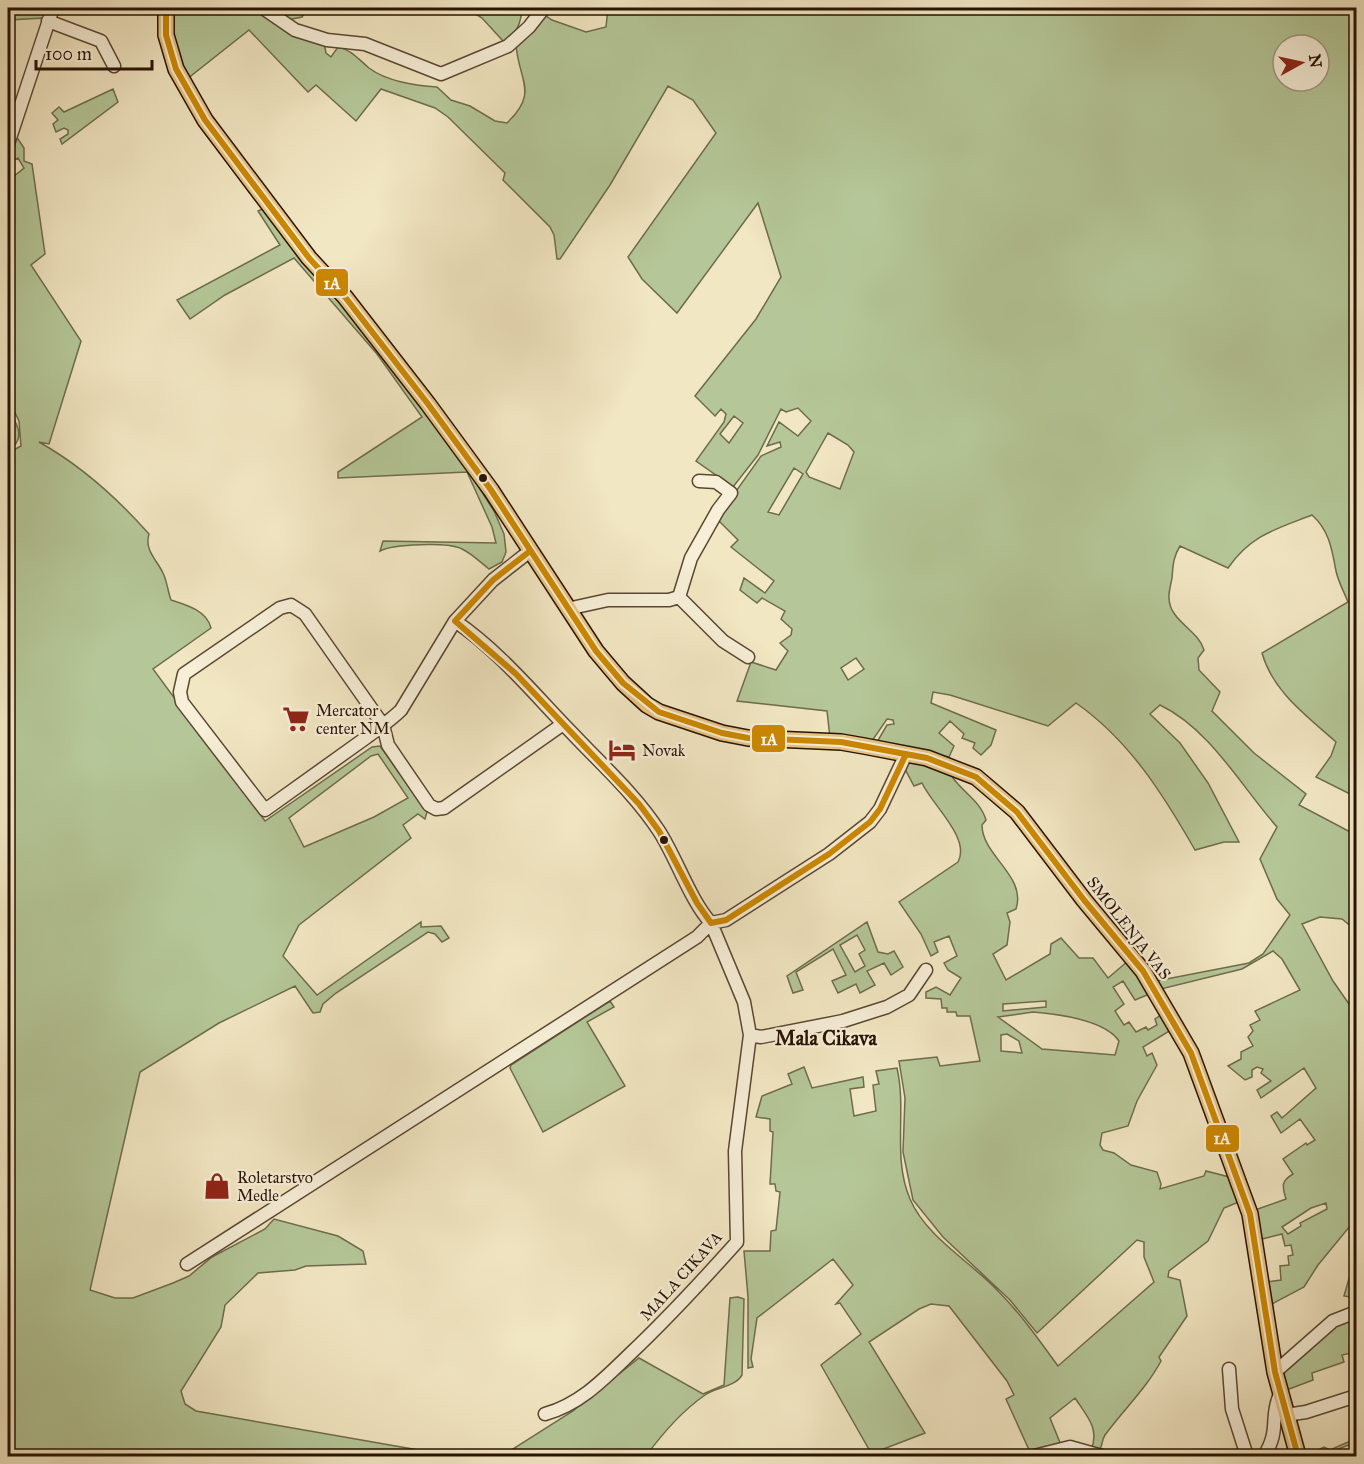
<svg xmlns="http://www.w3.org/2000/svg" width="1364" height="1464" viewBox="0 0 1364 1464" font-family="'IM FELL Great Primer',serif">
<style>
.green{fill:#b5c798;stroke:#6e6c4d;stroke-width:1.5;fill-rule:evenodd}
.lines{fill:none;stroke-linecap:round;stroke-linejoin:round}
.minor-casing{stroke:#5a4732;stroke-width:15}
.major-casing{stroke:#271202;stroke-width:18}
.minor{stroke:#f7efd8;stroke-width:12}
.major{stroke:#e9c482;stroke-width:15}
.bus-1-casing{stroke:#f7efd8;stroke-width:10}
.bus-1{stroke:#cd8800;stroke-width:6}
.bus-dot{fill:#271202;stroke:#f7efd8;stroke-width:2}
.labels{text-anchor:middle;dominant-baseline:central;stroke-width:4.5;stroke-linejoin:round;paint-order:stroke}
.poi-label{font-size:16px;fill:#271202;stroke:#f7efd8;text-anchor:start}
.street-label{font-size:16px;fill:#271202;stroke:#f7efd8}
.quarter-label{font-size:20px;font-weight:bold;fill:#271202;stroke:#f7efd8}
.line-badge{stroke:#f7efd8;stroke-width:2}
.badge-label{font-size:16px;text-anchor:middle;font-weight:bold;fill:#fff}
</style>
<rect width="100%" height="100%" fill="#f2e7c3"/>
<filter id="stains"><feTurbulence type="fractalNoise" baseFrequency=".00333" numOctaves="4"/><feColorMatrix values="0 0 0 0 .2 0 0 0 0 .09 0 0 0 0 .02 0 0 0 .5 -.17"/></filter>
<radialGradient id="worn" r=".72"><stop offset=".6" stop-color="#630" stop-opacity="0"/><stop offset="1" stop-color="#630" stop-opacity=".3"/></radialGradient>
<path class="green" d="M28 8H49L45 18 8 20V15L28 14Z
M172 8H308L302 17 287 20 324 43 326 53 331 57 338 47C352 50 358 59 369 68 386 81 416 86 437 87L451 100 470 106 495 121 507 123C539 92 519 82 516 45L543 14 552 20 586 32 606 27 608 8H1356V797L1316 777 1331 756 1336 742C1307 716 1273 692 1262 653L1348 602C1344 592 1338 581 1336 571 1332 549 1329 530 1312 515 1276 529 1251 535 1228 568L1180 546C1173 557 1173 566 1172 578 1171 584 1169 590 1169 596 1168 621 1198 629 1204 650L1198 658 1199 670 1220 692 1212 711 1254 753 1306 794 1299 805 1356 835V919H1353L1352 927 1342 919 1320 917 1302 924 1333 981 1356 1014V1230L1350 1226 1318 1265 1304 1287 1270 1305 1267 1282 1281 1280 1280 1266 1289 1265 1288 1256 1293 1255 1291 1245 1285 1246 1282 1234 1262 1239 1255 1210 1286 1199C1282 1186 1281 1181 1293 1174L1283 1159 1306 1143 1307 1145 1315 1140 1300 1119 1281 1133 1271 1116 1277 1112 1282 1118 1316 1088 1304 1068 1261 1098 1257 1090 1271 1081 1261 1073 1263 1069 1257 1067 1252 1070V1077L1245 1080 1228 1066 1241 1059V1052L1253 1046 1248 1037 1253 1031 1250 1025 1260 1020 1255 1011 1300 990 1282 959 1273 951 1242 969 1161 989 1156 981 1249 963 1263 954 1290 915 1277 899 1260 859 1277 827C1241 786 1210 729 1160 705L1150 714 1180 743 1208 783 1239 842H1224L1195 850C1163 794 1129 740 1076 703L1048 726 950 695 933 692 931 703 996 730 991 745 981 755 973 748 975 743 962 738 964 734 950 721 939 733 954 746 949 757 877 742 887 725 894 724 893 720 887 719 872 741 830 738 827 711 737 701 751 662 776 670 788 651 780 643 791 635 792 629 781 619 785 611 762 598 757 603 740 590 744 578 765 593 774 581 731 547 738 540 719 521 705 535 761 456 781 447 780 442 767 446 779 422 798 436 811 421 798 408 786 412 781 409 758 455 733 487 696 461 724 422 726 414 721 409 715 416 695 396 756 319 781 277 758 203 677 313 642 279 628 257 716 133 693 100 668 86 610 185 560 259H557L554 235 550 227 503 180 505 173 448 117 435 108 381 89 356 121 316 85 308 92 249 30 187 79 171 33ZM1283 45H1319V81H1283ZM734 416 743 423 729 443 720 434ZM828 433 848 445 854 452 840 489 809 477 806 472ZM794 468 803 474 779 515 768 512ZM856 658 864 669 848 680 841 668ZM1326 1203 1327 1209 1300 1223 1301 1226 1288 1234 1282 1227 1311 1208Z
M466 8H522C521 23 517 34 504 42L482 18Z
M113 89 118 102 62 144 60 139 68 134V130L64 128 56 132 53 124 58 120 52 113 59 107 64 112Z
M19 130 16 136 24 148V161L32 164 45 254 31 265 81 341 49 444 39 442C80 465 118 499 149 534 144 550 157 560 163 573 167 581 168 592 171 600 187 605 207 611 211 628L153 669 265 821 372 747 380 746 427 812 425 819 418 814 403 825 411 838 299 925 283 956 317 995 421 922V927L441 926 449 938 442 942 435 934 428 932 336 993 323 1004 320 1012 313 1013 295 986 219 1023 140 1072 90 1290 115 1298H133L173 1283 189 1276 212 1257 265 1229 274 1219 338 1236 363 1251 366 1264 306 1266 295 1270 258 1273 225 1305 221 1327 181 1391 185 1404 196 1411 453 1456H8V453L21 446 19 421 8 398V270L14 264 8 250V181L24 168 18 158 12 161 8 153 14 131ZM378 754 408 798 374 817 304 847 289 818 371 756Z
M264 208 372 337 471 475 494 511 504 534 506 552 502 562 489 569C480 562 471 553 462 549 448 542 393 544 380 551L383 541 496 543 492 527 467 472 338 478V472L422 417 377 354 294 258 225 295 190 319 177 300 280 245 258 211Z
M8 407C14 421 26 434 13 447H8Z
M913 761 957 773 953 778C963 792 981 802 986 820L982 825C982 856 1027 876 1016 909L1007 913 1010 922 1007 945 993 954 1006 980 1050 954 1051 944 1061 938 1079 958H1093L1108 978 1128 961 1152 993 1135 1000 1123 981 1113 987 1124 1004 1115 1011 1124 1025 1129 1022 1136 1032 1146 1027 1148 1030 1157 1025 1155 1019 1161 1015 1171 1030 1143 1047 1147 1056 1152 1053 1157 1065 1137 1101 1128 1126 1102 1133 1100 1145 1103 1150 1114 1153 1131 1165 1157 1172 1161 1184 1160 1189 1204 1176 1206 1171 1233 1178 1241 1201 1224 1208 1208 1241 1169 1271 1168 1277 1180 1280 1187 1316 1159 1357 1161 1361C1146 1389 1124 1409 1105 1435 1101 1441 1103 1447 1098 1452L1091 1450C1100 1429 1087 1416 1075 1398L1050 1418 1061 1445 1035 1453 1030 1452 1006 1399 1014 1395 1007 1381 949 1306 931 1304 919 1309 869 1342 925 1433 873 1453 874 1456H865L871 1453 821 1365 861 1334 840 1303 836 1304 853 1285 833 1259 757 1318 751 1359 753 1367 748 1368V1297L744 1251H770L771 1231 776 1230 780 1192 776 1191 775 1184H770L773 1132 770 1131V1119L756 1117 762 1096 792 1084 788 1074 804 1067 812 1088 863 1077 864 1087 850 1089 854 1116 876 1111 873 1085 879 1084 876 1071 897 1068C907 1111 892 1157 910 1199 926 1237 971 1262 998 1291 1021 1314 1039 1340 1058 1366L1154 1282 1144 1257V1242L1137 1240 1037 1333 1010 1300 943 1237 913 1200 903 1152 905 1098 899 1061 937 1057 940 1066 980 1061 970 1016H957L956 1012H947V1008H942L941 999 926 998V992L936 987 950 995 961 978 948 970 944 963 957 956 949 936 934 942 938 952 931 956 921 934 899 902 958 862C971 838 932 805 922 783L914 786 906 771 907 764ZM1046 1001V1007L1003 1011V1004ZM1033 1012C1057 1014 1104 1019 1119 1041L1115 1055 1042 1049 998 1017ZM1007 1034 1019 1041 1022 1053 1001 1051V1035Z
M867 922 878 952 888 954 894 951 903 967 891 975 884 963 867 971 875 985 860 993 856 984 838 993 832 981 846 975 833 949 796 972 803 990 793 993 787 976ZM857 935 865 950 859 954 865 966 855 972 840 945Z
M610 1001 614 1007 587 1022 625 1086 543 1132 510 1068 511 1065Z
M1356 1254V1298L1344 1296Z
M738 1297 744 1299 742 1375C735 1387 717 1387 705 1395 682 1411 662 1434 646 1456H502L573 1411 639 1358 703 1394 724 1385 730 1298Z
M1356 1315V1352L1342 1355 1344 1362 1312 1373 1313 1380 1284 1391 1280 1374 1323 1332Z
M1356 1422V1442L1321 1456H1306L1324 1447 1330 1450 1355 1439 1350 1424Z"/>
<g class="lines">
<defs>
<path id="minor" d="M263 8 295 30 327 40 365 44 441 74 508 46 529 27 544 8
M48 21 101 41 114 66
M8 144 53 8
M530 551 493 580 455 621C499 651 534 694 571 732 601 764 635 794 659 831 676 857 691 902 711 923L726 920 829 854 870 822 880 809 906 754
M679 597 723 641 748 657
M567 609 608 600H669L679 597 691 558 718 510 731 493 716 482 699 481
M455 621 401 710C391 720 379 728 367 737L265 810 182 702 180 692 184 674 280 608 291 605 305 614 383 725 388 745 429 805 436 809 444 808 563 724
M750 1035 761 1037 843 1021 887 1007 909 995 926 970
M187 1264 697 937 711 923
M1229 1369 1232 1409 1247 1456
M1275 1372 1333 1321 1356 1312
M545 1414C581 1404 605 1378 631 1353 669 1317 703 1280 737 1242L735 1151 750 1035 744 1002 711 923
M1286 1415 1306 1412 1356 1396
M1034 1456 1070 1447 1102 1456
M1264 1456C1281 1429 1269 1418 1280 1394"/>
<path id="major" d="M166 8V35L176 69 205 120 309 258 345 297 428 404 491 490 596 651 623 683 647 705 659 712 722 733 748 738 841 742 864 746 927 758 976 777 1017 812 1084 900 1143 971 1191 1053 1250 1214 1275 1372 1298 1456"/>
</defs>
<use href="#minor" class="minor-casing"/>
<use href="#major" class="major-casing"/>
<use href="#minor" class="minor"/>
<use href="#major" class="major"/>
<defs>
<path id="bus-1" d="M166 8V35L176 69 205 120 309 258 345 297 428 404 491 490 596 651 623 683 659 712 722 733 748 738 841 742 927 758 976 777 1017 812 1084 900 1143 971 1191 1053 1250 1214 1275 1372 1298 1456
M530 551 493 580 455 621 516 674 639 804 659 831 697 903 711 923 726 920 829 854 870 822 880 809 906 754"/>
</defs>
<use href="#bus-1" class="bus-1-casing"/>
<use href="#bus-1" class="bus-1"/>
</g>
<defs>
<symbol id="supermarket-bare" viewBox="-9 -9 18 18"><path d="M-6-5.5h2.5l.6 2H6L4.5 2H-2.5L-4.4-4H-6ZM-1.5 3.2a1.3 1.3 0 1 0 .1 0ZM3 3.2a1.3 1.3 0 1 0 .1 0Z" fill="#8f2418" stroke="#f7efd8" stroke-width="2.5" paint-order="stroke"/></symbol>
<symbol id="hotel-bare" viewBox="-9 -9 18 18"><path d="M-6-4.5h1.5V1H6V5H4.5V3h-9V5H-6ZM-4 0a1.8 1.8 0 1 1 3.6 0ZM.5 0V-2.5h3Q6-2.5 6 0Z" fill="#8f2418" stroke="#f7efd8" stroke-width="2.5" paint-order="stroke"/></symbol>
<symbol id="shop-bare" viewBox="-9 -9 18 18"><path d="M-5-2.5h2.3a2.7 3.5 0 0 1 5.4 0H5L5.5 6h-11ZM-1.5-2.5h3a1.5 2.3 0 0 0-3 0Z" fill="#8f2418" stroke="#f7efd8" stroke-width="2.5" paint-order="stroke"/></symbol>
</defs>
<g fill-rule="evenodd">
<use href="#supermarket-bare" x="277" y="700" width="38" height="38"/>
<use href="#hotel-bare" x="603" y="731" width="38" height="38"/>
<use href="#shop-bare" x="198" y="1167" width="38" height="38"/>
</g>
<g class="bus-dot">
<circle cx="483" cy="478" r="5"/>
<circle cx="664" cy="840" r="5"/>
</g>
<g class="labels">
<g class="poi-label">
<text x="316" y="710">Mercator<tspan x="316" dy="18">center NM</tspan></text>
<text x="642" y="750">Novak</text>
<text x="237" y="1177">Roletarstvo<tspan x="237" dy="18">Medle</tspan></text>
</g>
<g class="street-label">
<text transform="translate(1129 928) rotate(52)">SMOLENJA VAS</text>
<text transform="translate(681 1276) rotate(-48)">MALA CIKAVA</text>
</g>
<g class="quarter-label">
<text x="826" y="1038">Mala Cikava</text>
</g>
</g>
<g class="line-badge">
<rect x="315" y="268" width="34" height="29" rx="6" fill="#cd8800"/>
<rect x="751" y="724" width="35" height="29" rx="6" fill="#cd8800"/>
<rect x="1205" y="1124" width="35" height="29" rx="6" fill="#cd8800"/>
</g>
<g class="badge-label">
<text x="332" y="289">1A</text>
<text x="769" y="745">1A</text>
<text x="1222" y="1144">1A</text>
</g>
<rect width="1364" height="1464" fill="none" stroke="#f2e7c3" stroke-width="30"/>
<rect x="9" y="9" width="1346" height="1446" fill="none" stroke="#271202" stroke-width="3"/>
<rect x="15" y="15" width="1334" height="1434" fill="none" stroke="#271202" stroke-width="1.5"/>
<g transform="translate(1301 63) rotate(82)"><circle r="28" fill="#f7efd8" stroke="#a49782" stroke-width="1.5"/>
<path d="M0-4.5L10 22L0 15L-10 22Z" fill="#8f2418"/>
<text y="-9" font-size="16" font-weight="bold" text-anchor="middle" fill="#271202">N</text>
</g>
<path d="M36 60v9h116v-9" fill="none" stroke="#271202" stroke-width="3"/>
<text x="45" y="60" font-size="18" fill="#271202" stroke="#f7efd8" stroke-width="4.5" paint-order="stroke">100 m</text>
<rect width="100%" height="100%" filter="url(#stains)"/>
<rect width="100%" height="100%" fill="url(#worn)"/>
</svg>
